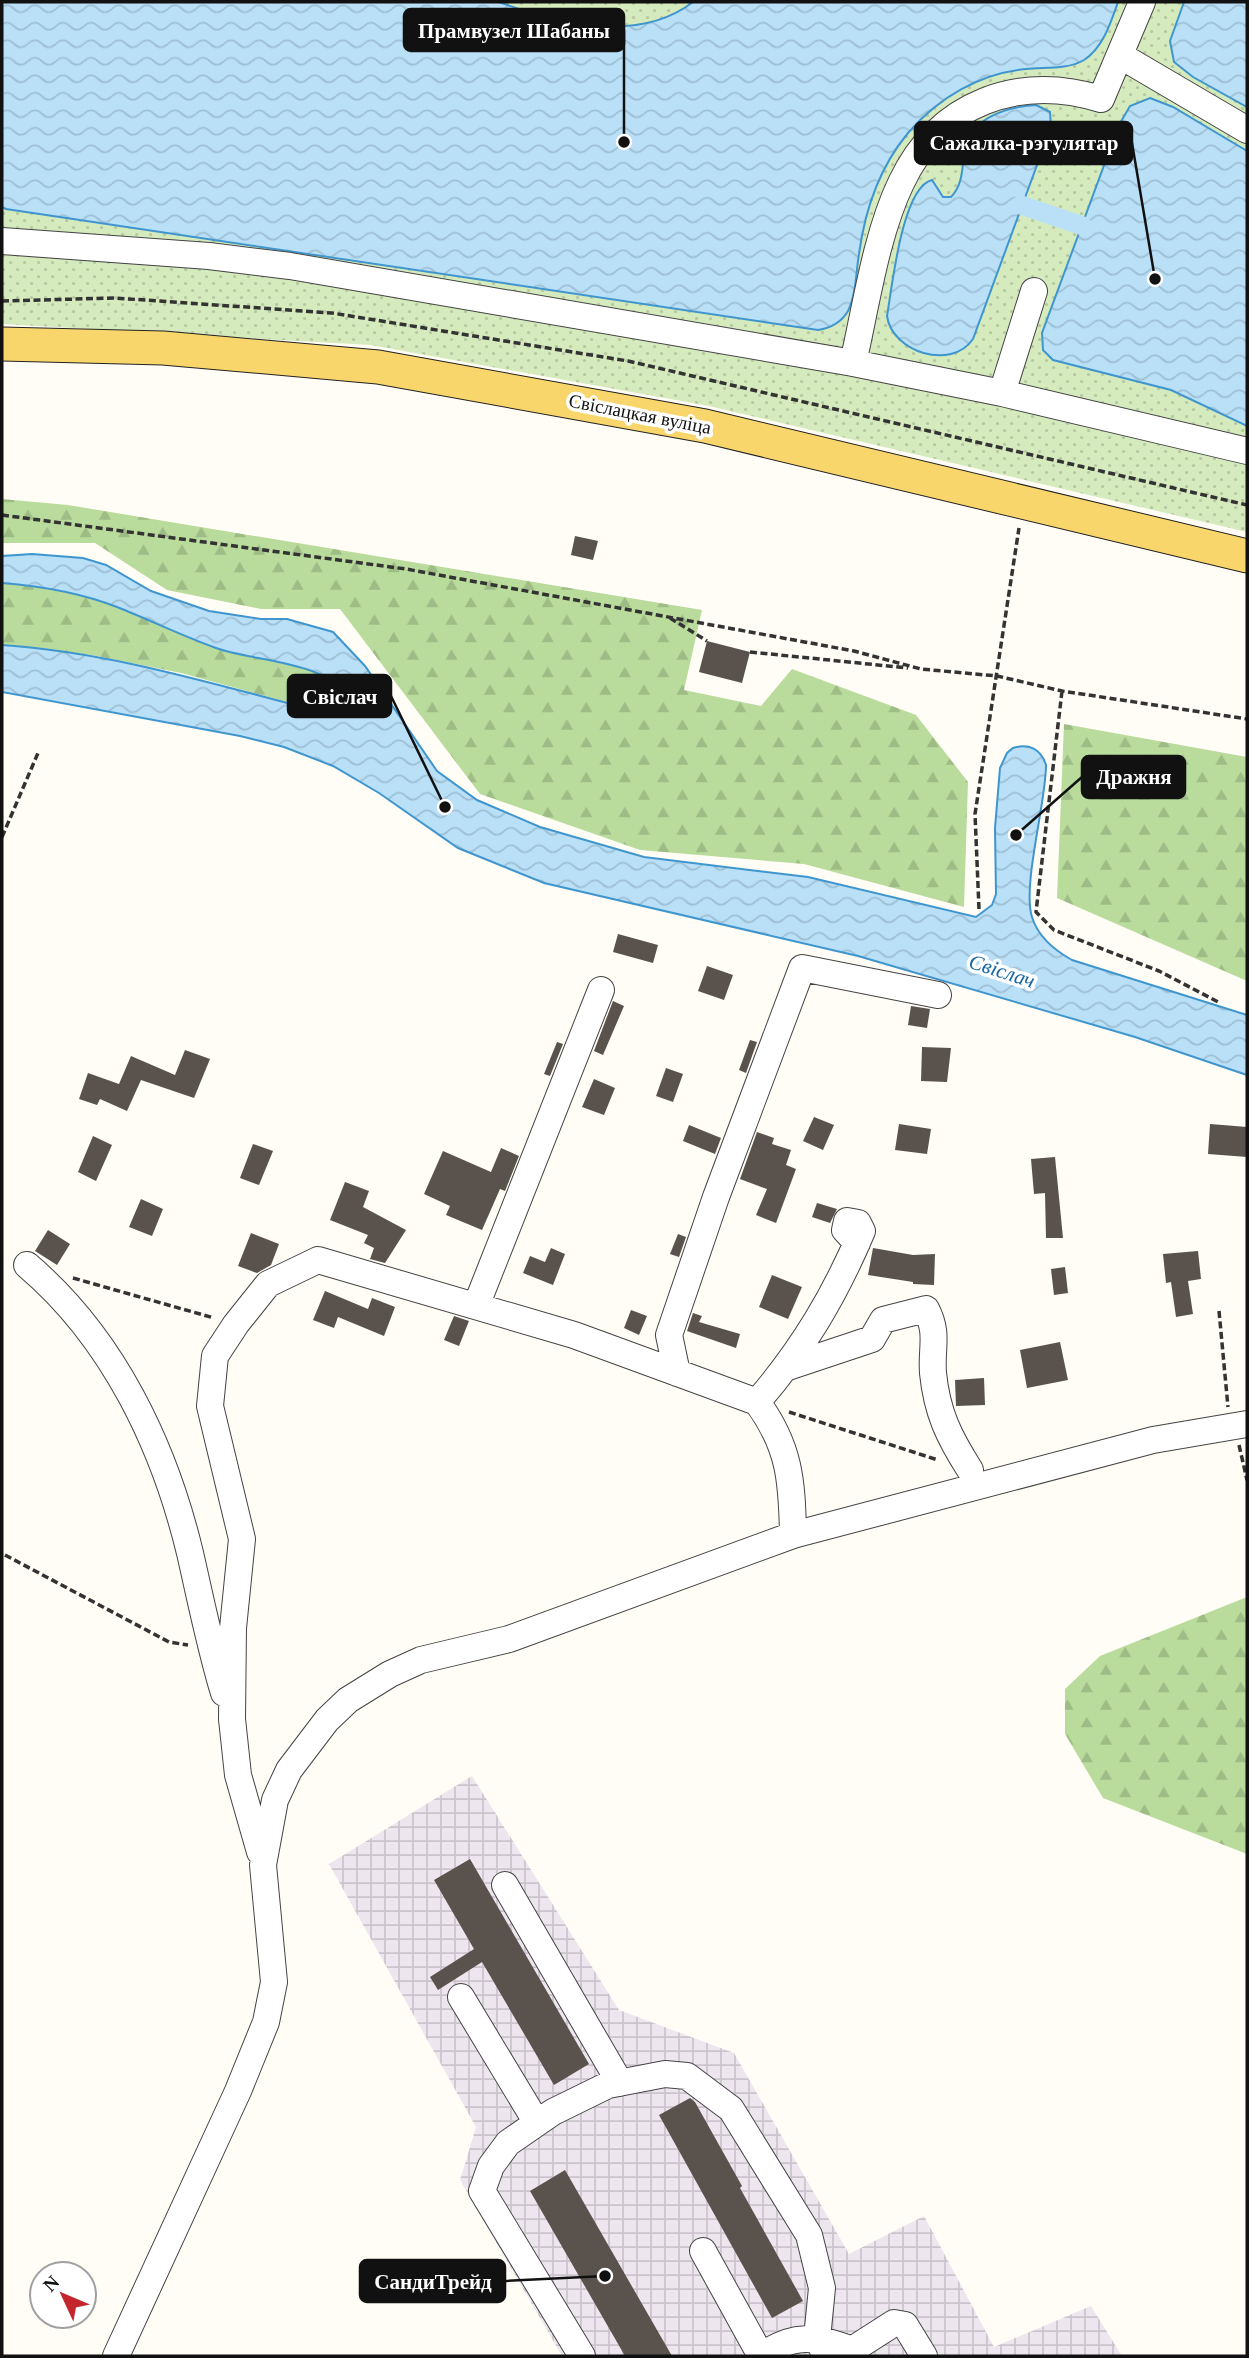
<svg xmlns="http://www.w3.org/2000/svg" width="1249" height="2358" viewBox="0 0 1249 2358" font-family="Georgia,serif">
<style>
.industrial{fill:url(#industrial-grid)}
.grass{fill:url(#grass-dots)}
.forest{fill:url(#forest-firs)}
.water{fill:url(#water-waves);stroke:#3f96cf;stroke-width:2}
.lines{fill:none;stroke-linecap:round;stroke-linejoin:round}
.canal{stroke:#b9e0f7;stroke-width:19}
.building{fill:#5a524d}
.minor-casing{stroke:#444;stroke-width:28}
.major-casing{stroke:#222;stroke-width:35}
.path{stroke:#333;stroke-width:3.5;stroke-dasharray:7 3.5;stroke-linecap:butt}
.minor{stroke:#fff;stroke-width:26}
.major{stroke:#f9d66b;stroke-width:33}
.labels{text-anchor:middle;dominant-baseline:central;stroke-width:7;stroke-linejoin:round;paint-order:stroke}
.street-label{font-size:19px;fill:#111;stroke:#fff}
.water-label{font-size:21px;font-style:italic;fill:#1768a6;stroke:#fff}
.leader{fill:none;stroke:#111;stroke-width:2.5}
.callout-dot{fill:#111;stroke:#fff;stroke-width:2.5}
.callout{fill:#111;stroke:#111;stroke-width:2.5}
.callout-label{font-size:21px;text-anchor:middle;font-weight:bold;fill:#fff}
</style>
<defs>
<pattern id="industrial-grid" width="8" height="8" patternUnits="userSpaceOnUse" patternTransform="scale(1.75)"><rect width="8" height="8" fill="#eee6ef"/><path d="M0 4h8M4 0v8" fill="none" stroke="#cbc4cc"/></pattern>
<pattern id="grass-dots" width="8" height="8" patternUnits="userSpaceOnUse" patternTransform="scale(1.75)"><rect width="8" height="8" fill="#d5ebbd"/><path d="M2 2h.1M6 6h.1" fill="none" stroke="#b6c8a1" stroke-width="1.8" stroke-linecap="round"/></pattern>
<pattern id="forest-firs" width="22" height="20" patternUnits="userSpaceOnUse" patternTransform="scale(1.75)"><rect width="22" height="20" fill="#b9dc9c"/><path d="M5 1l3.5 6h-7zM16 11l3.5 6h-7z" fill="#9ebc85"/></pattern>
<pattern id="water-waves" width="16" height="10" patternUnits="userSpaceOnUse" patternTransform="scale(1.75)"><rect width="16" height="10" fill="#b9e0f7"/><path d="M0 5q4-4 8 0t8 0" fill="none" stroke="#9ebfd3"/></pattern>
</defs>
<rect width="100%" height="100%" fill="#fffdf5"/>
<path class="industrial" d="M472 1776 619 2010 734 2053 849 2254 924 2216 994 2347 1091 2306 1122 2356H562L460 2180 476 2127 329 1864Z"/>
<path class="grass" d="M2 2H1247V532L709 406 370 345 2 324Z"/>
<path class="forest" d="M2 499 68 505 702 610 684 690 761 706 792 669 916 715 968 782 964 907 804 864 640 850 480 794 340 609H261L167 590 95 543H2Z
M2 583C41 587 80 593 117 607 150 620 182 636 216 648 255 662 330 661 353 701L352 708 342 716 334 715 181 673 92 655 2 645Z
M1064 724 1247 757V981L1057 898Z
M1247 1597V1854L1103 1798 1065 1734V1689L1100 1656Z"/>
<path class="water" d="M2 2H499C559 24 638 44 693 2H1118C1111 22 1103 48 1084 60 1067 70 1045 67 1026 69 980 73 938 98 908 133 879 168 865 209 859 254 856 272 856 295 848 311 841 323 831 328 818 330L6 209 2 207Z
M1184 2H1247V107L1193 77 1174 62 1170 41Z
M1150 98 1173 107 1247 151V426L1171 390 1053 360 1043 350 1042 333 1119 125 1130 106Z
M1036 105 1050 112 1051 127 973 339C951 371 892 352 887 316 892 288 902 187 932 180L943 197H951C962 186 962 171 964 156 968 119 1003 107 1036 105Z
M32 554 83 558 106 565 151 591 209 611 261 619H287L333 632 365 666 437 771 477 800 540 827 644 857 808 877 976 917 992 905 996 894 995 828 1000 768 1007 753 1013 748C1029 743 1041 749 1046 765 1046 803 1022 886 1032 917 1038 937 1054 950 1072 960L1247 1015V1075L1135 1037 858 956 544 883 458 848 379 793 333 766 284 747 240 736 2 692V645C118 653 222 687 334 715L342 716 352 708 353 701C330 661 255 662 216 648 182 636 150 620 117 607 81 593 40 586 2 583V556Z"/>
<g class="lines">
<path class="canal" d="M1021 205 1083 226"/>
</g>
<path class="building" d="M575 536 598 541 593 560 571 555Z
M707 641 750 652 742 683 699 672Z
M618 934 658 945 653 963 613 952Z
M707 966 733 975 724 1000 698 991Z
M613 1001 624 1006 603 1055 594 1051Z
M911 1006 930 1009 927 1028 908 1025Z
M750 1040 757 1042 746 1073 739 1070Z
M557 1042 563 1044 550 1076 544 1074Z
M922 1047 951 1048 947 1082 921 1081Z
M185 1050 210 1059 194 1098 141 1080 127 1111 100 1099 97 1105 79 1099 88 1073 119 1084 131 1056 175 1075Z
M666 1068 683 1074 673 1102 656 1096Z
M594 1079 615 1088 604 1115 582 1107Z
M814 1117 834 1125 823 1150 803 1141Z
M899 1124 931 1129 927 1154 895 1150Z
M1210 1124 1247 1127V1157L1208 1154Z
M689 1125 721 1138 715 1154 683 1141Z
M757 1132 774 1138 772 1144 791 1150 786 1165 796 1169 776 1223 756 1215 767 1189 740 1179Z
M93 1136 112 1145 96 1181 78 1172Z
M253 1144 273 1151 259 1185 240 1178Z
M501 1148 519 1156 505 1191 500 1189 482 1230 446 1215 450 1206 424 1194 443 1151 491 1172Z
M1055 1157 1063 1238H1046L1045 1193 1034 1194 1031 1159Z
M345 1182 369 1191 363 1207 406 1230 385 1263 370 1259 374 1248 364 1243 368 1235 330 1220Z
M141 1199 163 1209 152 1236 129 1227Z
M817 1203 837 1209 830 1223 812 1217Z
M48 1230 70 1244 57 1265 35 1251Z
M251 1233 279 1244 271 1265 257 1273 238 1266Z
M678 1234 686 1237 679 1257 670 1254Z
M551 1248 565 1254 553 1285 523 1273 530 1256 545 1262Z
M873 1248 913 1255 935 1254 934 1285 913 1284V1282L868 1275Z
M1198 1251 1201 1279 1188 1281 1193 1314 1176 1317 1171 1282 1166 1283 1163 1254Z
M1065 1267 1068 1293 1054 1295 1051 1269Z
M772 1275 802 1287 788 1319 759 1307Z
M325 1291 368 1309 372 1298 395 1307 384 1336 338 1317 334 1328 313 1320Z
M631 1310 647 1316 639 1335 624 1328Z
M693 1313 702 1316 699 1322 740 1334 736 1348 687 1331Z
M454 1316 469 1321 459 1346 444 1340Z
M1060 1342 1068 1380 1027 1388 1020 1350Z
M984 1378 985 1405 956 1406 955 1380Z
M470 1859 589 2064 554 2085 482 1962 438 1990 430 1977 474 1949 434 1880Z
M690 2098 695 2102 742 2186 740 2188 803 2301 772 2318 659 2115Z
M565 2170 672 2356H625L530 2191Z"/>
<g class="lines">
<defs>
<path id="minor" d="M1121 56 1247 130
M2 241 209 256 290 266 853 363 1002 393 1247 451
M853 363C866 306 876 235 901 183 939 102 1019 74 1101 99L1142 2
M1002 393 1034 291
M27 1265C113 1338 164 1445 190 1553 201 1601 210 1647 224 1693
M476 1306 601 990
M788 1367 872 1339 883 1320 926 1309C939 1334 931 1347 933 1373 937 1413 949 1437 970 1470
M677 1373 669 1335 716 1197 802 968 938 995
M757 1402C803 1349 835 1295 862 1231L858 1223 847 1221 845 1230 857 1243
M260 1852 238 1775 232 1719 233 1628 242 1539 210 1406 215 1356 236 1324 268 1284 318 1260 574 1335 757 1402C790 1447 792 1481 793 1535
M505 1885 620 2083
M461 1997 537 2123
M703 2251 761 2356
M116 2356 238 2091 266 2022 274 1982 263 1865 275 1800 289 1770 327 1720 348 1700 390 1674 421 1660 509 1639 793 1535 1153 1440 1247 1424
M582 2356 482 2191 491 2166 508 2143 553 2112 608 2085 665 2074 687 2076 731 2109 809 2235 822 2288 817 2338 826 2356
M761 2356C794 2333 815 2336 852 2350L894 2323 905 2325 924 2356"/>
<path id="major" d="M2 344 163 348 378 367 705 426 1247 556"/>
</defs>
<use href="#minor" class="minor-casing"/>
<use href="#major" class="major-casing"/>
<path class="path" d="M2 301 115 298 332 313 628 361 1247 505
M2 515 406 569 854 651 921 669 997 676 1062 691 1247 719
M670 618 707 641
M750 652 908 668
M1062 691 1036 912 1054 930 1159 971 1220 1003
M2 837 38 753
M979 909 975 814 1019 528
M73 1278 214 1318
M1219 1311 1228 1407
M789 1412 938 1460
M1239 1445 1247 1480
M5 1555 169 1642 188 1645"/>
<use href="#minor" class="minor"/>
<use href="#major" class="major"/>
</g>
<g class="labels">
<g class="street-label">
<text transform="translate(640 414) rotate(11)">Свіслацкая вуліца</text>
</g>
<g class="water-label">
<text transform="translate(1002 971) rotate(18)">Свіслач</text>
</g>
</g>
<path class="leader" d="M624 142L624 30M1155 279L1132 143M445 807L391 696M1016 835L1082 777M605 2276L505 2281"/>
<g class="callout-dot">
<circle cx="624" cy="142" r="7"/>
<circle cx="1155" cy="279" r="7"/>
<circle cx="445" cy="807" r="7"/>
<circle cx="1016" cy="835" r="7"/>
<circle cx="605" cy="2276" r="7"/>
</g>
<g class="callout">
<rect x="404" y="9" width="220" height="42" rx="7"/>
<rect x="915" y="122" width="217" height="42" rx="7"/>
<rect x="288" y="675" width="103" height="42" rx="7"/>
<rect x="1082" y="756" width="103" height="42" rx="7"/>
<rect x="360" y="2260" width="145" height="42" rx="7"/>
</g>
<g class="callout-label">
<text x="514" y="38">Прамвузел Шабаны</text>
<text x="1024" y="150">Сажалка-рэгулятар</text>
<text x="340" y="704">Свіслач</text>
<text x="1134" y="784">Дражня</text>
<text x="433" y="2289">СандиТрейд</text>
</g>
<rect width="1249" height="2358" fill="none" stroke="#111111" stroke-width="7"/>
<g transform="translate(63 2295) rotate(314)"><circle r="33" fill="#ffffff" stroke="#a0a0a0" stroke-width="2"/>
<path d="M0-5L12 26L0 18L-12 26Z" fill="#c4262e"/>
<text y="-10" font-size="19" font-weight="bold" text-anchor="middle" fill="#111111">N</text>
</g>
</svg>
